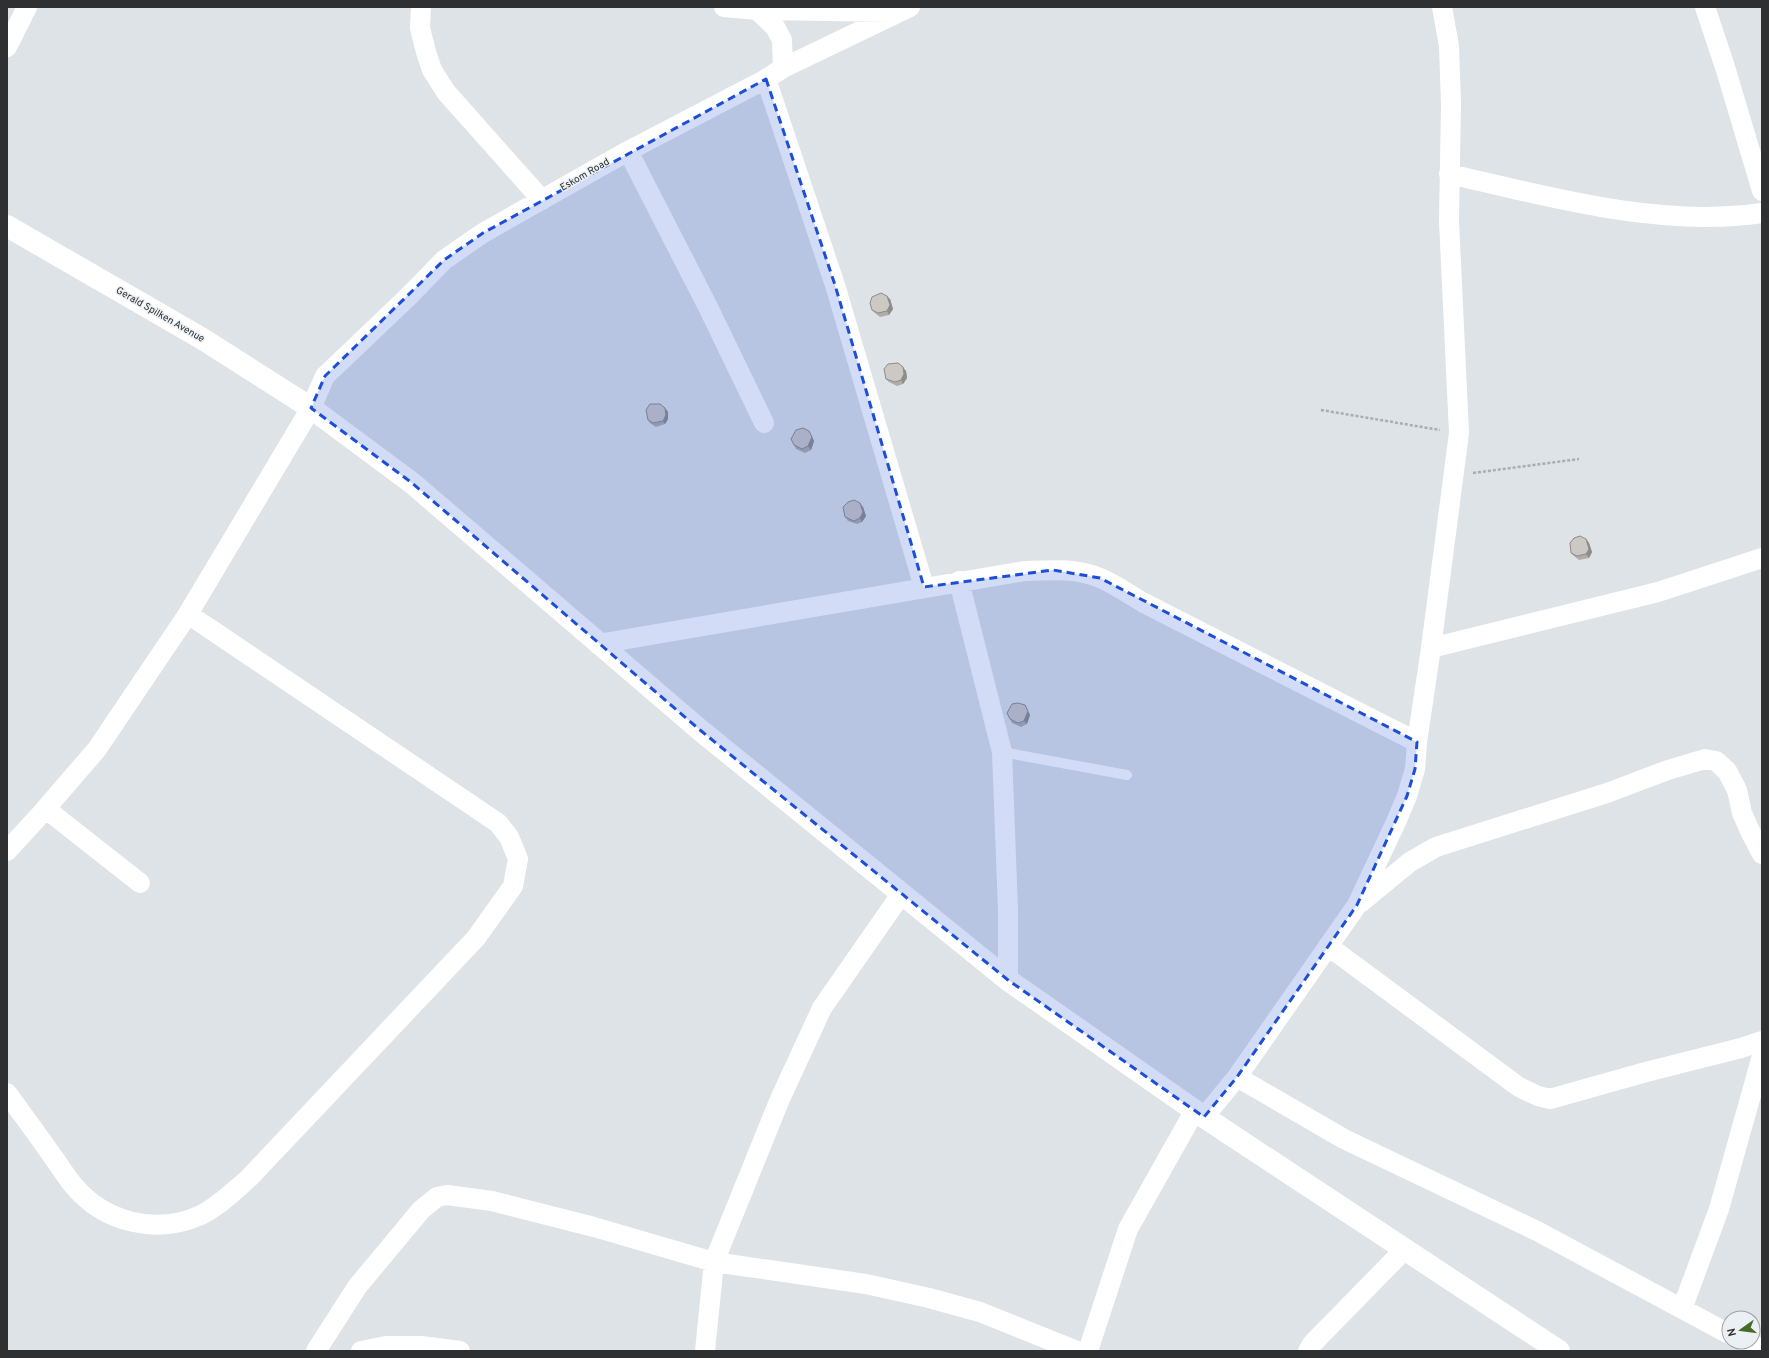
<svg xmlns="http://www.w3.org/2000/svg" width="1769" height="1358" viewBox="0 0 1769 1358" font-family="Overpass,sans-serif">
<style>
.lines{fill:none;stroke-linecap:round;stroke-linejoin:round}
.path{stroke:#a9adb0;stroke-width:2.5;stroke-dasharray:3 2;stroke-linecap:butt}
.lane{stroke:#fff;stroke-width:10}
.street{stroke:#fff;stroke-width:20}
.secondary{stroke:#fff;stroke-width:22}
.wall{fill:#afaca9}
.shaded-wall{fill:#8f8c89}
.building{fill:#ccc8c4;stroke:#8f8c89}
.marked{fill:#1d4ed8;fill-opacity:0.2;stroke:#1d4ed8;stroke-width:3;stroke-dasharray:8 5;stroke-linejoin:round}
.labels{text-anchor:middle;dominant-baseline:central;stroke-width:3;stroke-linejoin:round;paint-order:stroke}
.street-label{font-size:10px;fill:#2e3031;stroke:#ebf0f4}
</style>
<rect width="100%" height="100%" fill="#dee3e7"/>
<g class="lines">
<path class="path" d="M1321 410 1440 430
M1473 473 1579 459"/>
<path class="lane" d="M1002 752 1127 775"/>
<path class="street" d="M421 7 420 28 426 52 432 70 446 92 542 200
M724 7 757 10 894 12
M1705 7 1725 67 1762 191
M757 10 775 27 782 40 783 68
M7 47 27 7
M766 79 835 285 924 587
M628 151 708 307 764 423
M1449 174C1550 197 1659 228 1762 213
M959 581 1002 752 1008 910V980
M188 614 311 408 325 376 409 296 444 260 483 233 628 151 766 79 783 68 910 7
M598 644 1025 571C1051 570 1076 568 1100 578 1115 584 1130 595 1144 603L1417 742
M1431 648 1658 592 1762 558
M46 809 140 883
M7 851 41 814 97 749 188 614 498 823 509 837 518 859 513 886 476 938 249 1178C234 1191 219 1206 201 1215 157 1235 105 1223 74 1186 66 1177 60 1166 53 1157 38 1135 22 1114 7 1093
M1360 903 1410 862 1436 847 1607 793 1668 770 1705 759 1716 761 1727 771 1737 790 1742 813 1750 831 1762 854
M1328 946 1519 1087 1538 1096 1550 1099 1646 1072 1741 1048 1762 1041
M1237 1077 1344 1139 1537 1231 1729 1334
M1204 1117 1237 1077 1357 905 1396 822 1407 796 1415 769 1417 742 1431 648 1459 433 1449 221 1451 104 1449 46 1442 7
M1682 1309 1719 1209 1762 1056
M1746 1342 1762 1349
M316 1351 357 1287 421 1210 437 1197 447 1195 492 1201 594 1227 714 1262 866 1284 929 1298 980 1312 1077 1351
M361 1351 386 1346H421L460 1351
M705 1351 714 1262 780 1099 822 1008 902 893
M1088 1351 1128 1229 1195 1110
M1308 1351 1312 1344 1405 1249"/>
<path class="secondary" d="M7 226 201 338 311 408 412 483 700 730 1008 980 1204 1117 1559 1351"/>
</g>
<path class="wall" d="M890 299 893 309 889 315 880 317 875 313 872 310Z
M906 371 907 378 903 384 897 386 889 382 886 379Z
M665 408 668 412V419L665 424 656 427 650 423 648 420Z
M809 431 814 441 811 450 805 453 796 449 794 445Z
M863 507 866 516 862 522 857 524 848 521 845 517Z
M1586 539 1589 543 1592 552 1589 558 1579 560 1574 556 1571 553Z
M1025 705 1030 715 1027 724 1021 727 1012 723 1010 719Z"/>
<path class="shaded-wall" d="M887 296 890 299 893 309 889 315 887 311Z
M903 367 906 371 907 378 903 384 901 380Z
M665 408 668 412V419L665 424 663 421Z
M809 431 814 441 811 450 808 446Z
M860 503 863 507 866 516 862 522 860 518Z
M1586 539 1589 543 1592 552 1589 558 1586 554Z
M1025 705 1030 715 1027 724 1024 721Z"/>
<path class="building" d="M881 293 887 296 890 305 887 311 878 313 872 310 870 303 872 297Z
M898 363 903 367 904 374 901 380 895 382 886 379 884 369 888 364Z
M650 404H660L665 408 666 415 663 421 653 423 648 420 646 410Z
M803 428 809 431 812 437 808 446 802 449 794 445 791 439 796 430Z
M854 500 860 503 863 512 860 518 854 521 845 517 843 507 848 502Z
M1580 536 1586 539 1589 549 1586 554 1577 556 1571 553 1570 543 1574 538Z
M1018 703 1025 705 1028 711 1024 721 1018 723 1010 719 1007 713 1012 704Z"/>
<path class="marked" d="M766 79 835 285 924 587 1053 570 1100 578 1417 742 1415 769 1407 796 1357 905 1237 1077 1204 1117 1008 980 700 730 412 483 311 408 325 376 444 260 483 233Z"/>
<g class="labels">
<g class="street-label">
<text transform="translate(585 175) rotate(-30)">Eskom Road</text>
<text transform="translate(160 315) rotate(30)">Gerald Spilken Avenue</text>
</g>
</g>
<rect width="1769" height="1358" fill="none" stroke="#2e3031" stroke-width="16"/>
<g transform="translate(1741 1330) rotate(256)"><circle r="19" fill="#ebf0f4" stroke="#9fa3a6"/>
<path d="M0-3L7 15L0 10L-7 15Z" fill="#466b24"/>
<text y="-6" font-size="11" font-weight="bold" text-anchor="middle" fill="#2e3031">N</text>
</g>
</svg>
